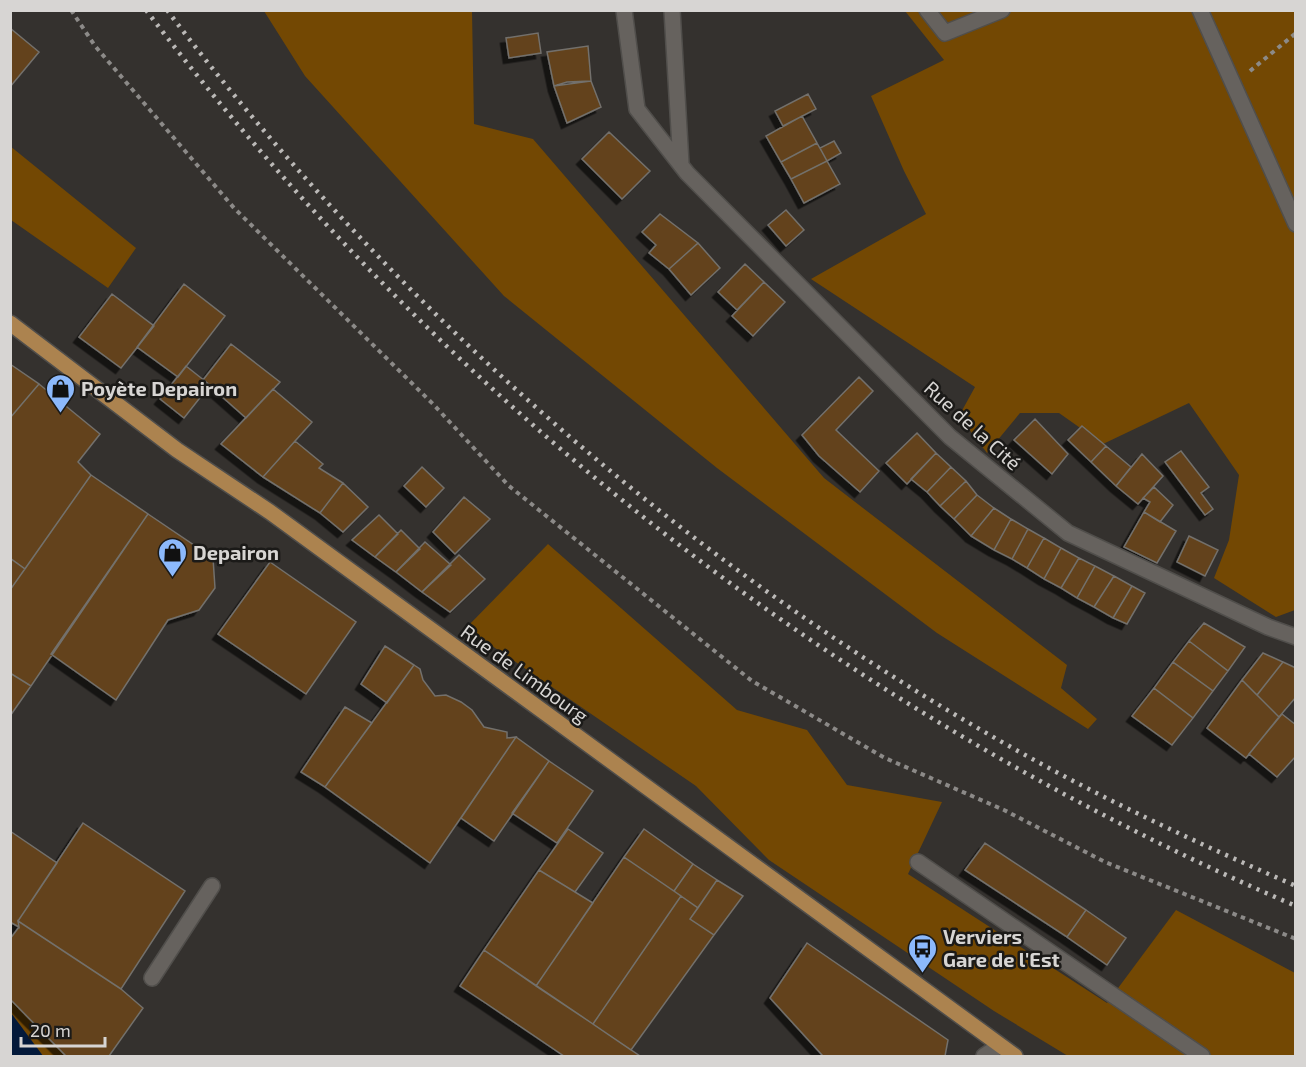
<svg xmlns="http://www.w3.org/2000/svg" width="1306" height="1067" viewBox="0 0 1306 1067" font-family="'Exo 2',sans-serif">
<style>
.green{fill:#734803}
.water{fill:#03193a}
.building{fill:#63431a;stroke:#73706c;stroke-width:1.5;filter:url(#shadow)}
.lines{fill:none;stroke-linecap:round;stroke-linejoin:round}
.minor-casing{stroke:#504e4b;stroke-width:18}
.major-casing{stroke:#504e4b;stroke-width:18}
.path{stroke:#8c8a88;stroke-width:4;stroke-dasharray:4.5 4.5;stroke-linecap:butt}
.minor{stroke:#66625e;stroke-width:15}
.major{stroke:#ac834f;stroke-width:15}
.rail{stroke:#bbb9b7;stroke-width:4.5;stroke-dasharray:3 6;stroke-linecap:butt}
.labels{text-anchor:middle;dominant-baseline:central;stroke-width:5;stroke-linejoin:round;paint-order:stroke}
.poi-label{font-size:20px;font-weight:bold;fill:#d7d5d3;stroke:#1b1a18;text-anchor:start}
.street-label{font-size:20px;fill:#d7d5d3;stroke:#1b1a18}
</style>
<defs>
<filter id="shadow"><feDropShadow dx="-5.5" dy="5.5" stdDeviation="0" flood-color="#0009"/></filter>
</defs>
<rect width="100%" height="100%" fill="#34312e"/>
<path class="green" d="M264 11H472L474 124 533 139 824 478 1067 665 1061 688 1097 719 1088 729 937 633 717 468 504 296 305 76Z
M905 11H1295V610L1276 617 1214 578 1229 540 1239 475 1189 403 1103 444 1059 413H1020L987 453 959 416 975 387 811 279 926 214 904 171 871 96 944 60Z
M10 146 136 248 108 288 11 220Z
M548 544 737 710 807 730 847 785 942 802 908 874 1107 1003 1176 910 1295 973V1056H1068L994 1011 769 860 696 786 466 628Z
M11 999 66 1056H43L11 1013Z"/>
<path class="water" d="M10 1013H11L43 1056H11Z"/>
<path class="building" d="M10 28 39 52 10 87Z
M538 33 541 53 509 58 506 38Z
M588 46 591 81 567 82 554 86 547 52Z
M591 81 601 107 567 123 554 86Z
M808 94 816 109 783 126 775 111Z
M802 116 817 143 781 162 766 136Z
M609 132 650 171 622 199 582 159Z
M834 141 841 153 827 161 820 148Z
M817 143 827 161 791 179 781 162Z
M827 161 840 184 804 203 791 179Z
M786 210 804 230 786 246 768 225Z
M660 214 698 243 669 269 649 253 656 245 642 232Z
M698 243 720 268 691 295 669 269Z
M745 264 764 282 737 310 718 292Z
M764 282 785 302 753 336 732 316Z
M184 284 225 316 178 377 137 347Z
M112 294 154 326 121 368 79 337Z
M231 344 280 382 246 418 203 380Z
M10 364 39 384 10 418Z
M186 366 210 385 184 418 160 399Z
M859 377 873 391 836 430 879 471 860 492 819 456 802 435Z
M39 384 100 434 78 462 91 475 25 569 10 558V418Z
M273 389 312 422 263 477 221 444Z
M1035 419 1068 454 1052 474 1014 440Z
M1082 426 1106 446 1091 462 1068 440Z
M917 433 936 453 907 484 886 463Z
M295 441 323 464 319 468 343 483 320 513 263 477Z
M1106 446 1131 467 1116 486 1091 462Z
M1181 451 1209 487 1201 493 1213 509 1205 515 1165 462Z
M936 453 951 467 927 492 911 479Z
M1142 454 1163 476 1138 504 1116 486Z
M422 467 444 488 426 507 404 486Z
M951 467 966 481 940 506 927 492Z
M91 475 148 514 31 686 10 673V590Z
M966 481 977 495 954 519 940 506Z
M343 483 368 507 343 532 320 513Z
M1154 487 1173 505 1160 522 1144 512 1150 502 1143 498Z
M977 495 994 508 971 536 954 519Z
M464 497 490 519 455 554 433 532Z
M994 508 1011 519 994 550 971 536Z
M1144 512 1176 531 1157 563 1124 547Z
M148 514 213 558 215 588 199 610 168 620 116 700 51 654Z
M379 515 398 534 375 557 352 540Z
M1011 519 1028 529 1012 559 994 550Z
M1028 529 1044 538 1027 568 1012 559Z
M401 530 420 549 396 572 375 557Z
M1189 536 1218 550 1205 576 1177 562Z
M1044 538 1061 548 1044 579 1027 568Z
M425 542 451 565 422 592 396 572Z
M1061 548 1079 558 1061 588 1044 579Z
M459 555 485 579 450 612 422 592Z
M10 558 25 569 10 590Z
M1079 558 1095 566 1077 598 1061 588Z
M270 562 356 622 306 694 218 634Z
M1095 566 1114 576 1094 607 1077 598Z
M1114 576 1132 586 1113 618 1094 607Z
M1132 586 1145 593 1127 624 1113 618Z
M1204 623 1245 647 1228 671 1189 641Z
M1189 641 1228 671 1213 691 1173 662Z
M385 646 414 665 387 703 361 684Z
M1263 653 1283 662 1257 695 1242 680Z
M1173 662 1213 691 1193 718 1154 688Z
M1283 662 1296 668V697L1279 717 1257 695Z
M414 665 420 669 423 680 435 696 446 695 461 702 472 710 484 727 507 732V738L516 737 430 863 325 787Z
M10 673 31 686 10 716Z
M1242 680 1279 717 1246 758 1207 728Z
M1154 688 1193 718 1172 745 1132 716Z
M345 707 372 723 325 787 301 772Z
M1282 714 1296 725V756L1277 777 1249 754Z
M516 737 549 761 494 841 461 818Z
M549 761 593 791 557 843 512 813Z
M83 823 185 891 121 989 18 921Z
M568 829 603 853 575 892 539 870Z
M644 829 693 864 674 891 624 857Z
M10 831 57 863 18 921 19 927 10 922Z
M985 843 1086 910 1067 937 965 870Z
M624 857 681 896 593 1024 536 986Z
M693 864 717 880 698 908 674 891Z
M539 870 593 903 536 986 484 950Z
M717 880 743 896 714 935 690 919Z
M681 896 698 908 690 919 714 935 631 1050 593 1024Z
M1086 910 1126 938 1107 965 1067 937Z
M18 921 121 989 143 1008 109 1056H66L10 999V939L19 927Z
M807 943 948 1040 945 1056H823L770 998Z
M484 950 593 1024 640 1056H564L487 1004 460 986Z"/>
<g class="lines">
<defs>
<path id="minor" d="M624 10 637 109 687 173 950 437 1068 533 1268 627 1296 637
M672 10 681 164
M927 10 945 33 1002 10
M1200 10 1296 224
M918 862 1202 1056
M152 978 212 886
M984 1056 999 1046"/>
<path id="major" d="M10 323 177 450 270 512 1015 1056"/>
</defs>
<use href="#minor" class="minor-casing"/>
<use href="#major" class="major-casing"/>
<path class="path" d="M71 10 95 46 234 208 433 404 509 486 752 681 885 758 1004 810 1105 862 1296 939
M1250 71 1296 33"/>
<use href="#minor" class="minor"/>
<use href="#major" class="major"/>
<path class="rail" d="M146 10C443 402 845 713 1296 906
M167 10C397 315 711 585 1047 767 1128 811 1211 849 1296 886"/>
</g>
<defs>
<symbol id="shop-pin" viewBox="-11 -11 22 30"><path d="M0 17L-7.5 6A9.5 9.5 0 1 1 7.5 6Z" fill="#8cb9fc" stroke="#1b1a18"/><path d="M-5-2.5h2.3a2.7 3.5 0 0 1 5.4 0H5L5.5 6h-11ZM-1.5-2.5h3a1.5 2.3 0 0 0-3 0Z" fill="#111"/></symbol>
<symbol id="bus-pin" viewBox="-11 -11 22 30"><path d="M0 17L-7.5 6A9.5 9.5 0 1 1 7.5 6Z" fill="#8cb9fc" stroke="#1b1a18"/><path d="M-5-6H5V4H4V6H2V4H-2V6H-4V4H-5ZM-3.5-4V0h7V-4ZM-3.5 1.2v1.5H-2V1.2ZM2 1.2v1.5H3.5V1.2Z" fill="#111"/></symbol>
</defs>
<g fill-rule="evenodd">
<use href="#shop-pin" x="44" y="372" width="33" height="45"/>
<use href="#shop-pin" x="156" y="536" width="33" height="45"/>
<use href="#bus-pin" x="906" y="932" width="33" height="45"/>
</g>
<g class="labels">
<g class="poi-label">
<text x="81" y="388">Poyète Depairon</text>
<text x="193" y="552">Depairon</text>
<text x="943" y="936">Verviers<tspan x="943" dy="23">Gare de l'Est</tspan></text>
</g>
<g class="street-label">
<text transform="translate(973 425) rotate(42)">Rue de la Cité</text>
<text transform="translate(525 673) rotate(36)">Rue de Limbourg</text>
</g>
</g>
<rect width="1306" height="1067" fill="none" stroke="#d7d5d3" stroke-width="24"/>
<path d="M21 1037v9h84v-9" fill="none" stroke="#d7d5d3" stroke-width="3"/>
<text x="30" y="1037" font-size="18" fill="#d7d5d3" stroke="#1b1a18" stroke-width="4.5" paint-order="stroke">20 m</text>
</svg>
